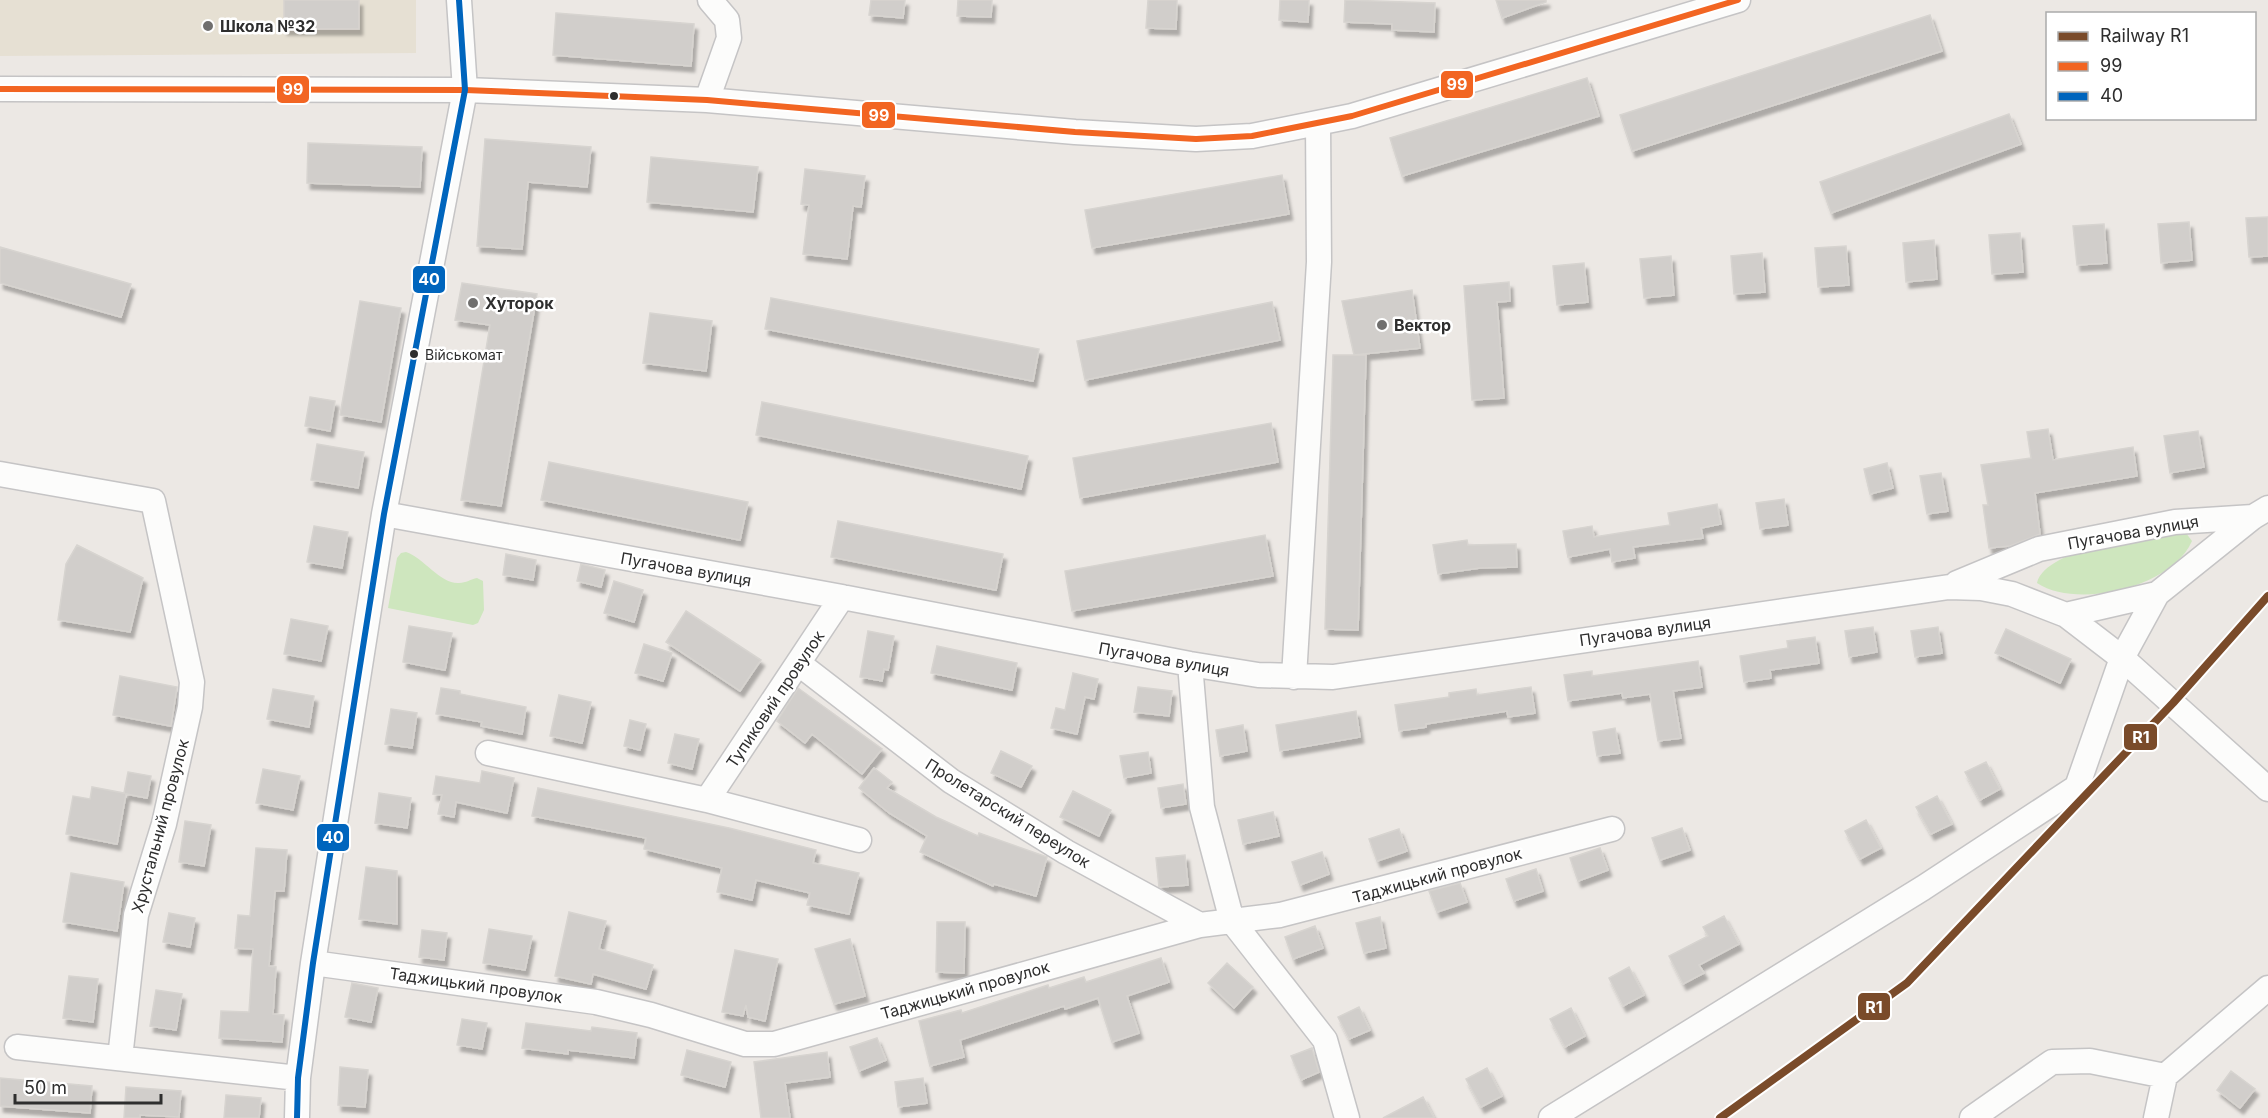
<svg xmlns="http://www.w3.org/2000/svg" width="2268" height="1118" viewBox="0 0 2268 1118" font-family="Inter,sans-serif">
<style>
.education{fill:#e6e0d3}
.green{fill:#cee6be}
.building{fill:#d1cecb;stroke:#d7d4d0;stroke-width:1.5;filter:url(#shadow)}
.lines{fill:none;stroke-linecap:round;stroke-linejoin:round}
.minor-casing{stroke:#c5c4c5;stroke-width:27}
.minor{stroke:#fcfcfb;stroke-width:24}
.bus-1-casing{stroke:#fff;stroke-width:10}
.bus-2-casing{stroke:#fff;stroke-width:10}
.bus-1{stroke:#f26522;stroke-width:6}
.bus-2{stroke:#0065bd;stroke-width:6}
.rail-1-casing{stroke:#fff;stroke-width:12}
.rail-1{stroke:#7a4b2a;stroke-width:8}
.poi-dot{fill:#706f6e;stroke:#fff;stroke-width:2}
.bus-dot{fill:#2e2e2e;stroke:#fff;stroke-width:2}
.labels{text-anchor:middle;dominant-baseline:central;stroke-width:5;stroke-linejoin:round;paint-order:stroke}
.bus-label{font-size:14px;fill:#2e2e2e;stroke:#fff;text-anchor:start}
.poi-label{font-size:16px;font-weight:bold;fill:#2e2e2e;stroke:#fff;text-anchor:start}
.street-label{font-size:16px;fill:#2e2e2e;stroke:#fff}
.line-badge{stroke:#fff;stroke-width:2}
.badge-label{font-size:16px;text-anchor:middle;font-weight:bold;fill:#fff}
</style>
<defs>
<filter id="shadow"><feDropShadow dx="3.5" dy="6" stdDeviation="1.5" flood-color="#0004"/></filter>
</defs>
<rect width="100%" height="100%" fill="#ece8e4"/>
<path class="education" d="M0 0H416V53L0 56Z"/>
<path class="green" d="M2186 533 2192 541C2172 587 2078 610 2037 583 2047 546 2151 536 2186 533Z
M406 552C424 558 440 584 459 583 466 583 471 579 477 578L483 581 484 610 478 623 473 625 388 608 397 558 401 553Z"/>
<path class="building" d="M284 0H359V29H284Z
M871 0H905L903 18 869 15Z
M958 0H992L991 17 957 16Z
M1148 0H1177L1176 29 1146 28Z
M1280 0H1309L1308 22 1279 20Z
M1345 0 1435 3 1434 32 1392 30V24L1344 22Z
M1496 0H1546V2L1502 18Z
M556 13 694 24 691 66 553 55Z
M1930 15 1942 51 1632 151 1620 115Z
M1587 78 1599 116 1402 176 1390 138Z
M2009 114 2021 144 1831 213 1820 182Z
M485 139 591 147 587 187 528 182 522 249 477 246Z
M308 143 422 147 420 187 307 183Z
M651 157 758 167 753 212 647 202Z
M805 169 865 176 861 207 853 206 847 259 803 254 809 205 801 204Z
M1282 175 1289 214 1092 248 1085 210Z
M2268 217V256L2249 257 2246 218Z
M2189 222 2192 260 2161 263 2158 224Z
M2104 224 2107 263 2077 265 2073 226Z
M2020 233 2023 272 1992 274 1989 235Z
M1934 240 1937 279 1906 282 1903 243Z
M1846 246 1849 285 1818 287 1815 248Z
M0 247 131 284 121 317 0 283Z
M1762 253 1765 292 1734 294 1731 256Z
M1671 256 1674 295 1644 298 1640 259Z
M1584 263 1588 302 1557 305 1553 266Z
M1509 282 1510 301 1497 302 1504 398 1472 400 1464 286Z
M462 283 537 294 501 506 461 500 490 325 455 320Z
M1412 290 1420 348 1354 355 1342 301Z
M771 298 1039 349 1033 381 765 329Z
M360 301 401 308 381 422 340 415Z
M1272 302 1280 340 1085 380 1077 341Z
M650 313 712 321 706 371 643 363Z
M1333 355H1366L1358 630 1325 629Z
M310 397 335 401 330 431 305 426Z
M762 402 1028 456 1021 489 756 435Z
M1271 423 1278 462 1080 498 1073 458Z
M2048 429 2053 460 2133 447 2137 476 2035 493 2040 534 2010 546 1989 548 1983 505H1988L1981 465 2031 458 2027 432Z
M2198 431 2204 467 2170 473 2164 436Z
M317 444 364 452 358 488 311 480Z
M549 462 748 502 740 540 541 500Z
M1887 463 1893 488 1870 494 1864 469Z
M1941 473 1948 511 1927 514 1920 476Z
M1784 499 1788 525 1760 529 1756 503Z
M1717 504 1721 524 1701 528 1703 538 1633 547 1635 558 1612 562 1610 549 1568 557 1563 531 1592 526 1594 537 1670 525 1668 513Z
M838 521 1003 554 996 590 831 557Z
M314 526 348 532 342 568 307 562Z
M1265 535 1273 576 1072 611 1065 571Z
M1467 540 1468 545 1516 544 1517 567 1480 568 1438 574 1433 545Z
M77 545 143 578 130 632 58 620 66 564Z
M506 554 536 560 533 580 503 575Z
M581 564 605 570 601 587 577 581Z
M614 581 643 590 634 622 604 613Z
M686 611 761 660 740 691 666 642Z
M291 619 328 626 321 661 284 654Z
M409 626 452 633 445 670 403 662Z
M1873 627 1877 652 1849 657 1845 631Z
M1938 627 1942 653 1915 657 1911 631Z
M2006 629 2071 659 2060 683 1995 653Z
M868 631 894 636 888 670 884 669 882 681 860 677Z
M1815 637 1819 663 1770 670 1771 678 1744 682 1740 656 1788 648 1787 641Z
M644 644 672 653 663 681 635 673Z
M937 646 1017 663 1012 690 931 673Z
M1698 661 1702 687 1673 691 1681 738 1658 741 1650 694 1623 698 1622 693 1568 701 1564 675 1592 671V676Z
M1073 673 1098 679 1094 699 1085 697 1077 734 1051 728 1056 708 1065 710Z
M120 676 177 687 171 726 113 715Z
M1138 687 1172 691 1169 716 1134 712Z
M1531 687 1535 713 1508 717 1507 711 1426 724V727L1399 731 1395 705 1449 697V693L1476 689 1477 695Z
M441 688 460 691V694L526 707 522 734 481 726 482 722 436 714Z
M798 688 882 749 862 774 812 734 805 743 777 721Z
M273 689 314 696 309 727 267 719Z
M559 695 591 702 582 743 550 736Z
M391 709 417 713 412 748 385 744Z
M1356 711 1360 737 1280 751 1276 725Z
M630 720 646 724 640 750 624 746Z
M1243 725 1247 751 1220 756 1216 730Z
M1615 728 1620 753 1597 756 1593 732Z
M675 734 699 739 692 769 668 763Z
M1001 751 1032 766 1021 787 991 773Z
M1148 752 1151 773 1124 778 1120 756Z
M1986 762 2000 789 1980 800 1965 772Z
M874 768 892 782 887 788 936 817 978 836 979 833 1047 857 1036 896 994 884 993 886 920 852 927 836 889 813 859 788Z
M263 769 300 776 293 810 256 803Z
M482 771 514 778 507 813 456 802 454 817 438 814 442 795 433 794 436 776 480 783Z
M128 772 151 776 147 798 126 794 117 844 66 834 73 796 90 799 92 787 124 793Z
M1183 784 1186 804 1161 808 1158 788Z
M538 788 729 828 816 850 813 863 859 873 849 914 807 905 810 893 756 880 752 900 717 892 722 868 644 849 646 838 532 816Z
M1073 791 1111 810 1099 836 1060 817Z
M379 793 411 798 407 828 375 823Z
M1937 796 1952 824 1931 834 1916 807Z
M1273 812 1279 836 1243 844 1238 820Z
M1866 820 1881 848 1860 859 1845 831Z
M185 821 211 825 204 866 179 862Z
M1682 828 1690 850 1660 860 1652 838Z
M1399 829 1407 851 1377 861 1369 839Z
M256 848 287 850 284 891H275L269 966 276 967 273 1014 284 1015 282 1042 219 1038 221 1011 249 1012 253 949 235 948 238 915 250 916Z
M1600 848 1608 870 1578 881 1570 858Z
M1322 852 1329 874 1300 885 1292 862Z
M1185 855 1188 885 1159 887 1156 858Z
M366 867 397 871V924L359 919Z
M1536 869 1543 891 1514 901 1506 879Z
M71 873 124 882 117 931 63 922Z
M1460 883 1467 902 1437 912 1429 891Z
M569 912 606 921 599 949 653 965 646 989 593 974 591 984 555 976Z
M169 913 195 918 190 947 163 942Z
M1724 916 1739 944 1699 965 1704 973 1683 984 1669 956 1708 936 1703 927Z
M1380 917 1386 948 1364 953 1356 923Z
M937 922H965L964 973 936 972Z
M1315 926 1323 948 1293 959 1285 937Z
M489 929 532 936 525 970 483 963Z
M422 930 447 933 444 960 419 957Z
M850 939 865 996 834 1004 815 949Z
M735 950 778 959 765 1021 748 1017 746 1005 743 1016 722 1012Z
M1161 958 1169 982 1127 996 1139 1033 1112 1042 1098 998 1065 1009 1064 1006 960 1040 964 1057 930 1066 919 1021 961 1010 962 1013 1048 985 1049 988 1084 977 1086 982Z
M1227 963 1253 987 1234 1008 1208 983Z
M1629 967 1644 995 1623 1006 1609 978Z
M69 976 98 979 93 1022 63 1018Z
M352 983 378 988 371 1022 345 1017Z
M156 990 182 994 176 1030 150 1026Z
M1359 1007 1370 1030 1349 1039 1338 1017Z
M1571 1008 1585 1036 1565 1047 1550 1019Z
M462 1019 487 1023 482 1049 457 1045Z
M526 1023 591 1031 592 1027 637 1033 634 1058 568 1050V1054L522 1048Z
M877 1038 886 1060 859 1071 850 1047Z
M1312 1048 1319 1072 1301 1080 1291 1056Z
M687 1050 731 1062 725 1087 681 1075Z
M827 1052 830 1077 785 1083 790 1118H761L754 1062Z
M340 1067 368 1070 365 1107 338 1105Z
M1487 1068 1502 1096 1481 1107 1466 1079Z
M2231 1071 2255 1089 2240 1108 2217 1090Z
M0 1078 92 1086 90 1113 0 1106Z
M923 1078 927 1103 898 1107 895 1082Z
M126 1087 181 1091 179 1117 140 1115V1118H124Z
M226 1095 261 1098 259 1118H224Z
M1423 1097 1434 1118H1383Z"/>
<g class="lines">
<defs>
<path id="minor" d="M0 89 465 90 707 100 1075 132 1196 139 1252 136 1352 116 1738 0
M707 100 729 38 727 20 710 0
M0 474 153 501 192 682 190 707 164 824 136 915 120 1058
M384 514 842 597 1190 664 1258 675 1333 677 1949 587 1981 588 2012 594 2066 615 2122 658 2268 789
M1957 583 2039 549 2175 522 2253 517
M2066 615 2157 594
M798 663 951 781 1066 852 1200 925
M1190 664 1202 807 1232 921 1325 1040 1347 1118
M1294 677 1319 262 1318 123
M488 753 707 800 859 840
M707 800 842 597
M313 963 596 1002 651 1015 745 1044H774L1200 925 1280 915 1612 829
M17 1047 298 1078
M297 1118 298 1078 313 963 384 514 465 90 459 0
M1551 1118 1923 888 2077 787 2122 658 2157 594 2253 517 2268 508
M1972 1118 2052 1062 2090 1061 2165 1076
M2156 1118 2165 1076 2268 988"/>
</defs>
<use href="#minor" class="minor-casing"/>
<use href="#minor" class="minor"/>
<defs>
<path id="bus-1" d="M0 89 465 90 707 100 1075 132 1196 139 1252 136 1352 116 1738 0"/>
<path id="bus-2" d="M297 1118 298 1078 313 963 384 514 465 90 459 0"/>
</defs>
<use href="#bus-1" class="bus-1-casing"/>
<use href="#bus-2" class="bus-2-casing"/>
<use href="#bus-1" class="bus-1"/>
<use href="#bus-2" class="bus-2"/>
<defs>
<path id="rail-1" d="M1720 1118 1907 983 2173 703 2268 596"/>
</defs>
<use href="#rail-1" class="rail-1-casing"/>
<use href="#rail-1" class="rail-1"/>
</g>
<g class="poi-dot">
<circle cx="208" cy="26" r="6"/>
<circle cx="473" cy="303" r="6"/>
<circle cx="1382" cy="325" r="6"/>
</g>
<g class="bus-dot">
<circle cx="614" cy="96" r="5"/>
<circle cx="414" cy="354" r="5"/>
</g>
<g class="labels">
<g class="bus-label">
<text x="425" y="354">Військомат</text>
</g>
<g class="poi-label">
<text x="220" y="26">Школа №32</text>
<text x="485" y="303">Хуторок</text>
<text x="1394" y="325">Вектор</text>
</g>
<g class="street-label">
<text transform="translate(2133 532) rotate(-10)">Пугачова вулиця</text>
<text transform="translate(686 569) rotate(10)">Пугачова вулиця</text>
<text transform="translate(1645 631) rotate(-8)">Пугачова вулиця</text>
<text transform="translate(1164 659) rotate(10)">Пугачова вулиця</text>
<text transform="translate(775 699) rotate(-56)">Тупиковий провулок</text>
<text transform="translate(1008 813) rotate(32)">Пролетарский переулок</text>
<text transform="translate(160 826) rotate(-75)">Хрустальний провулок</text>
<text transform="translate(1437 875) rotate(-15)">Таджицький провулок</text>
<text transform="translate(476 985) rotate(8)">Таджицький провулок</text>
<text transform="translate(965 990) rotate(-16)">Таджицький провулок</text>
</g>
</g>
<g class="line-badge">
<rect x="1440" y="70" width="34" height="29" rx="6" fill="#f26522"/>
<rect x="276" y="75" width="34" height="29" rx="6" fill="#f26522"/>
<rect x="861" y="101" width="35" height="28" rx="6" fill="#f26522"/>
<rect x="412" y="265" width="34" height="29" rx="6" fill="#0065bd"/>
<rect x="2123" y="723" width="35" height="28" rx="6" fill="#7a4b2a"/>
<rect x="316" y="823" width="34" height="29" rx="6" fill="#0065bd"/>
<rect x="1857" y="992" width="34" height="29" rx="6" fill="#7a4b2a"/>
</g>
<g class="badge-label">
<text x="1457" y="90">99</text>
<text x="293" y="95">99</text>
<text x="879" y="121">99</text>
<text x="429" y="285">40</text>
<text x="2141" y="743">R1</text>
<text x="333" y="843">40</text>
<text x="1874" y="1013">R1</text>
</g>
<rect x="2046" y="12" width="210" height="108" fill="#ffffff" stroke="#ababab" stroke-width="1.5"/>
<rect x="2058" y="32" width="30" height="9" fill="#7a4b2a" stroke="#ababab" stroke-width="1.5"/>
<text x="2100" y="42" font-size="18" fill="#2e2e2e">Railway R1</text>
<rect x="2058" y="62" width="30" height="9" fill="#f26522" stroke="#ababab" stroke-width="1.5"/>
<text x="2100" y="72" font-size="18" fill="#2e2e2e">99</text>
<rect x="2058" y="92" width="30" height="9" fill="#0065bd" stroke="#ababab" stroke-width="1.5"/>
<text x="2100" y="102" font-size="18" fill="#2e2e2e">40</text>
<path d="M15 1094v9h146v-9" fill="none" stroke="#2e2e2e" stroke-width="3"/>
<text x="24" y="1094" font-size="18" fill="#2e2e2e" stroke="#ffffff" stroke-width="4.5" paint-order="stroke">50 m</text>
</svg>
